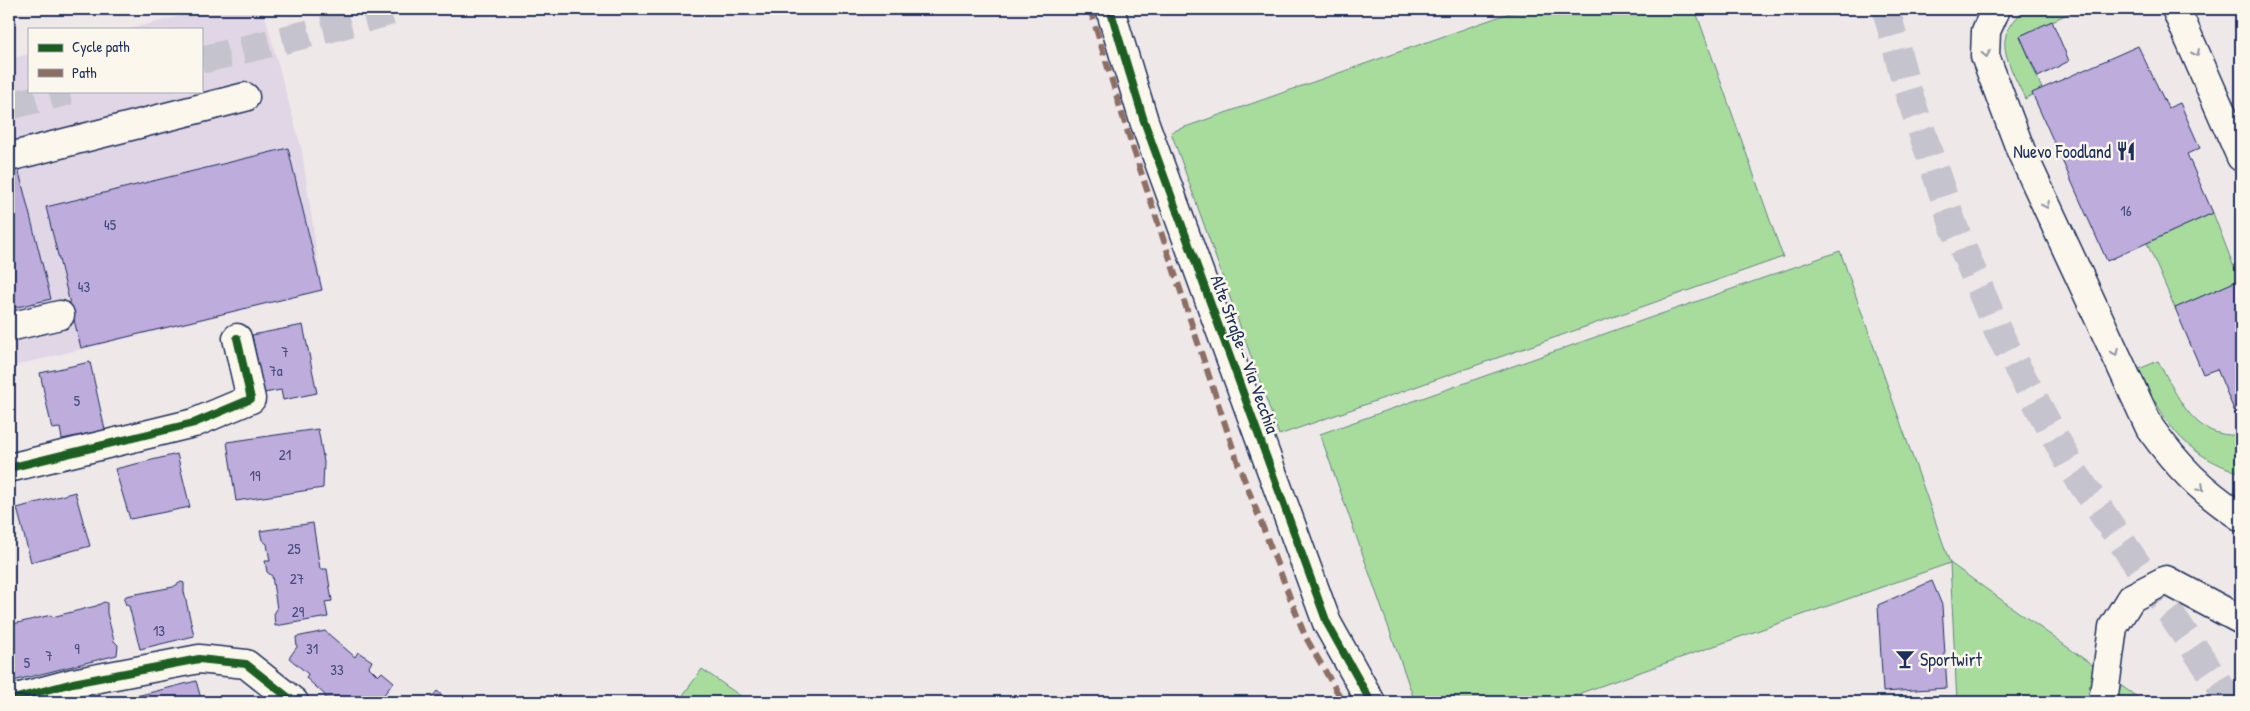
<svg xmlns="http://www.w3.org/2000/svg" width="2250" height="711" viewBox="0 0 2250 711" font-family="'Patrick Hand',sans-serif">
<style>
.built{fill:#e0d6e5}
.green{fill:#a8dc9d;stroke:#62867e}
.building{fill:#bdacdc;stroke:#1b2f5e}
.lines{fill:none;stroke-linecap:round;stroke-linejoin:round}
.major-tunnel{stroke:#c5c3cd;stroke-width:28;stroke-dasharray:28 14;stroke-linecap:butt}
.minor-casing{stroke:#1b2f5e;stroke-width:31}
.minor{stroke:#fbf7ec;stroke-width:28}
.quiet{stroke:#8d6e63;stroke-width:6;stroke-dasharray:12 6;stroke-linecap:butt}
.cycleway-casing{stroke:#fbf7ec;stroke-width:11}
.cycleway{stroke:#1b5e20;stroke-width:8}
.oneway{stroke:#8b93a5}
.labels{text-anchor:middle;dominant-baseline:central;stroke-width:5;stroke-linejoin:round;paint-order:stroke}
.number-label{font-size:15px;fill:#444e7e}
.poi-label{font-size:18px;fill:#1b2f5e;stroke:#fbf7ec;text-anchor:end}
.street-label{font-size:18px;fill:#1b2f5e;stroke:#fbf7ec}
</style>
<rect width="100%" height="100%" fill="#efe8e9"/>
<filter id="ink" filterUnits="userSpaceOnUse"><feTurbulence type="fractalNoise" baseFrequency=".02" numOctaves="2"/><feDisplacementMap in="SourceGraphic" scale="10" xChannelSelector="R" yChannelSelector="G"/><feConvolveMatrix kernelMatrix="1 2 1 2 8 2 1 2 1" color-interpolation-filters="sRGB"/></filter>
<g filter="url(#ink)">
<path class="built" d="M209 9H263L302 151 322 290 9 367V59L29 54V91H201V29H129Z"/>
<path class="green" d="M1521 9H1695L1783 257 1279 435 1171 132Z
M2024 9H2078L2020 36 2042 89 2025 99C2018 82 2000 54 2006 35 2009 26 2018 16 2024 9Z
M2213 213 2239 280 2175 308 2147 243Z
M1840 251 1950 563 2144 702H1957L1950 563 1555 702H1415L1320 434Z
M2158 361C2174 388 2188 428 2222 434 2229 435 2235 436 2241 433V473C2182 454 2164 422 2139 369Z
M702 669 749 702H678Z"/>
<path class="building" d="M2052 21 2069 61 2038 77 2020 36Z
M2138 46 2168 108 2180 103 2200 148 2187 154 2213 213 2107 261 2032 93Z
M288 148 322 290 81 348 46 207Z
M17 164 51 299 9 309V166Z
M2239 280 2241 285V427L2217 369 2203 374 2175 308Z
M303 325 317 393 283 400 281 390 264 393 252 335Z
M90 362 105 430 62 439 60 428 52 429 40 373Z
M318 429 324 462 323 488 236 501 227 442Z
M177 454 190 507 130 519 115 469Z
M75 492 90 546 31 562 17 508Z
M313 523 320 569H327L332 601 325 602 328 617 275 626 274 614 277 609 272 576 267 572 265 561H270L267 544 262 540 260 531Z
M1932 581 1942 605 1947 688 1883 692 1878 605Z
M181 582 184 583V592L194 636 140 649 129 606 126 605 124 599 126 596 173 587Z
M104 602 107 603V613L114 641 118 645 117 655 9 682V625L51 615 52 617 96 606Z
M325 631 355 657 358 652 372 661 369 667 378 676 382 672 394 682 378 702H328L324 694 306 678 308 674 289 658 297 647 296 637Z
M196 681 202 702H121V700Z
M437 691 450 702H428Z"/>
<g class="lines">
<path class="major-tunnel" d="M1886 9 1907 88 1954 227 1998 332 2074 472 2231 702
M201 60 332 28 399 9
M9 106 69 91"/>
<defs>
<path id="minor" d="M1110 9 1144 121 1327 623 1371 702
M1996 9 1986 31 1985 56 2021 151 2150 428C2178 467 2201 490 2241 517
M2176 9 2241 157
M9 157 245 97
M9 327 60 315
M9 468 194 423 251 399 237 338
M9 700 73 683 199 659 246 664 294 702
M2103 702 2113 627 2131 598 2166 580 2241 620"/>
</defs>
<use href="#minor" class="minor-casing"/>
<use href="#minor" class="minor"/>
<path class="quiet" d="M1090 9 1126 127 1238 463 1305 636 1343 702"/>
<defs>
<path id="cycleway" d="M1110 9 1144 121 1327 623 1371 702
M9 468 194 423 251 399 237 338
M9 700 73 683 199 659 246 664 294 702"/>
</defs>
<use href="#cycleway" class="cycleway-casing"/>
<use href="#cycleway" class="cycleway"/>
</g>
<defs><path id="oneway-chevron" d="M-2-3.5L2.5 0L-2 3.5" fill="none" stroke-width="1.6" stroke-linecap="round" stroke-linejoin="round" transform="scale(1.25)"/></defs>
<g class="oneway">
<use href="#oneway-chevron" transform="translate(2196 53) rotate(66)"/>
<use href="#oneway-chevron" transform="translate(1986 54) rotate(79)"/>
<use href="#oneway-chevron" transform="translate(2046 205) rotate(65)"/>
<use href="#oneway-chevron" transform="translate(2115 352) rotate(65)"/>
<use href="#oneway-chevron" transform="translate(2201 488) rotate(44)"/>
</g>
</g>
<defs>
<symbol id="restaurant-bare" viewBox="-9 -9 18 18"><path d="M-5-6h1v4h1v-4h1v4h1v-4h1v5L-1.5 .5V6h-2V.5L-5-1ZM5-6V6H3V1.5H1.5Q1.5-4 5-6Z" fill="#1b2f5e" stroke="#fbf7ec" stroke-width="2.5" paint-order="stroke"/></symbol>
<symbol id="bar-bare" viewBox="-9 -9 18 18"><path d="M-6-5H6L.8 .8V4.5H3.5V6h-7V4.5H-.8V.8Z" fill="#1b2f5e" stroke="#fbf7ec" stroke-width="2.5" paint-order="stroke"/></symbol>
</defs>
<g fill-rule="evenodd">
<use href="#restaurant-bare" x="2112" y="137" width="28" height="28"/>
<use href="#bar-bare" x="1891" y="645" width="28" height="28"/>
</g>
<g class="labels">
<g class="number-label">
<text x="2126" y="210">16</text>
<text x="110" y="224">45</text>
<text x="84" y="286">43</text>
<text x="285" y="351">7</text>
<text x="276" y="370">7a</text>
<text x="77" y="400">5</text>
<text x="285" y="454">21</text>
<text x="255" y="475">19</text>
<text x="294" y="548">25</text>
<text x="297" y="578">27</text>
<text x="298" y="611">29</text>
<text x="159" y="630">13</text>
<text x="77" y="648">9</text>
<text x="312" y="648">31</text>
<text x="49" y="655">7</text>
<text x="27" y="662">5</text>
<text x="337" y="669">33</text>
</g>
<g class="poi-label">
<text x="2111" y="151">Nuevo Foodland</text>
<text x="1920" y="659" text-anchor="start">Sportwirt</text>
</g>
<g class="street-label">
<text transform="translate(1245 354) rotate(70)">Alte Straße - Via Vecchia</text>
</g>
</g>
<rect width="2250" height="711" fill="none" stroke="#fbf7ec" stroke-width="30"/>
<rect x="15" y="15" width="2220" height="681" fill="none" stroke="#1b2f5e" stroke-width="2" filter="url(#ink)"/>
<rect x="28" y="28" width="175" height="65" fill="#fbf7ec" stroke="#a1a7b3"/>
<rect x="38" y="44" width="25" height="8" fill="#1b5e20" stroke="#a1a7b3"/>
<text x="72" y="52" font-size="15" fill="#1b2f5e">Cycle path</text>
<rect x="38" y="69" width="25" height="8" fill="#8d6e63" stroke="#a1a7b3"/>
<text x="72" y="78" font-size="15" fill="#1b2f5e">Path</text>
</svg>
